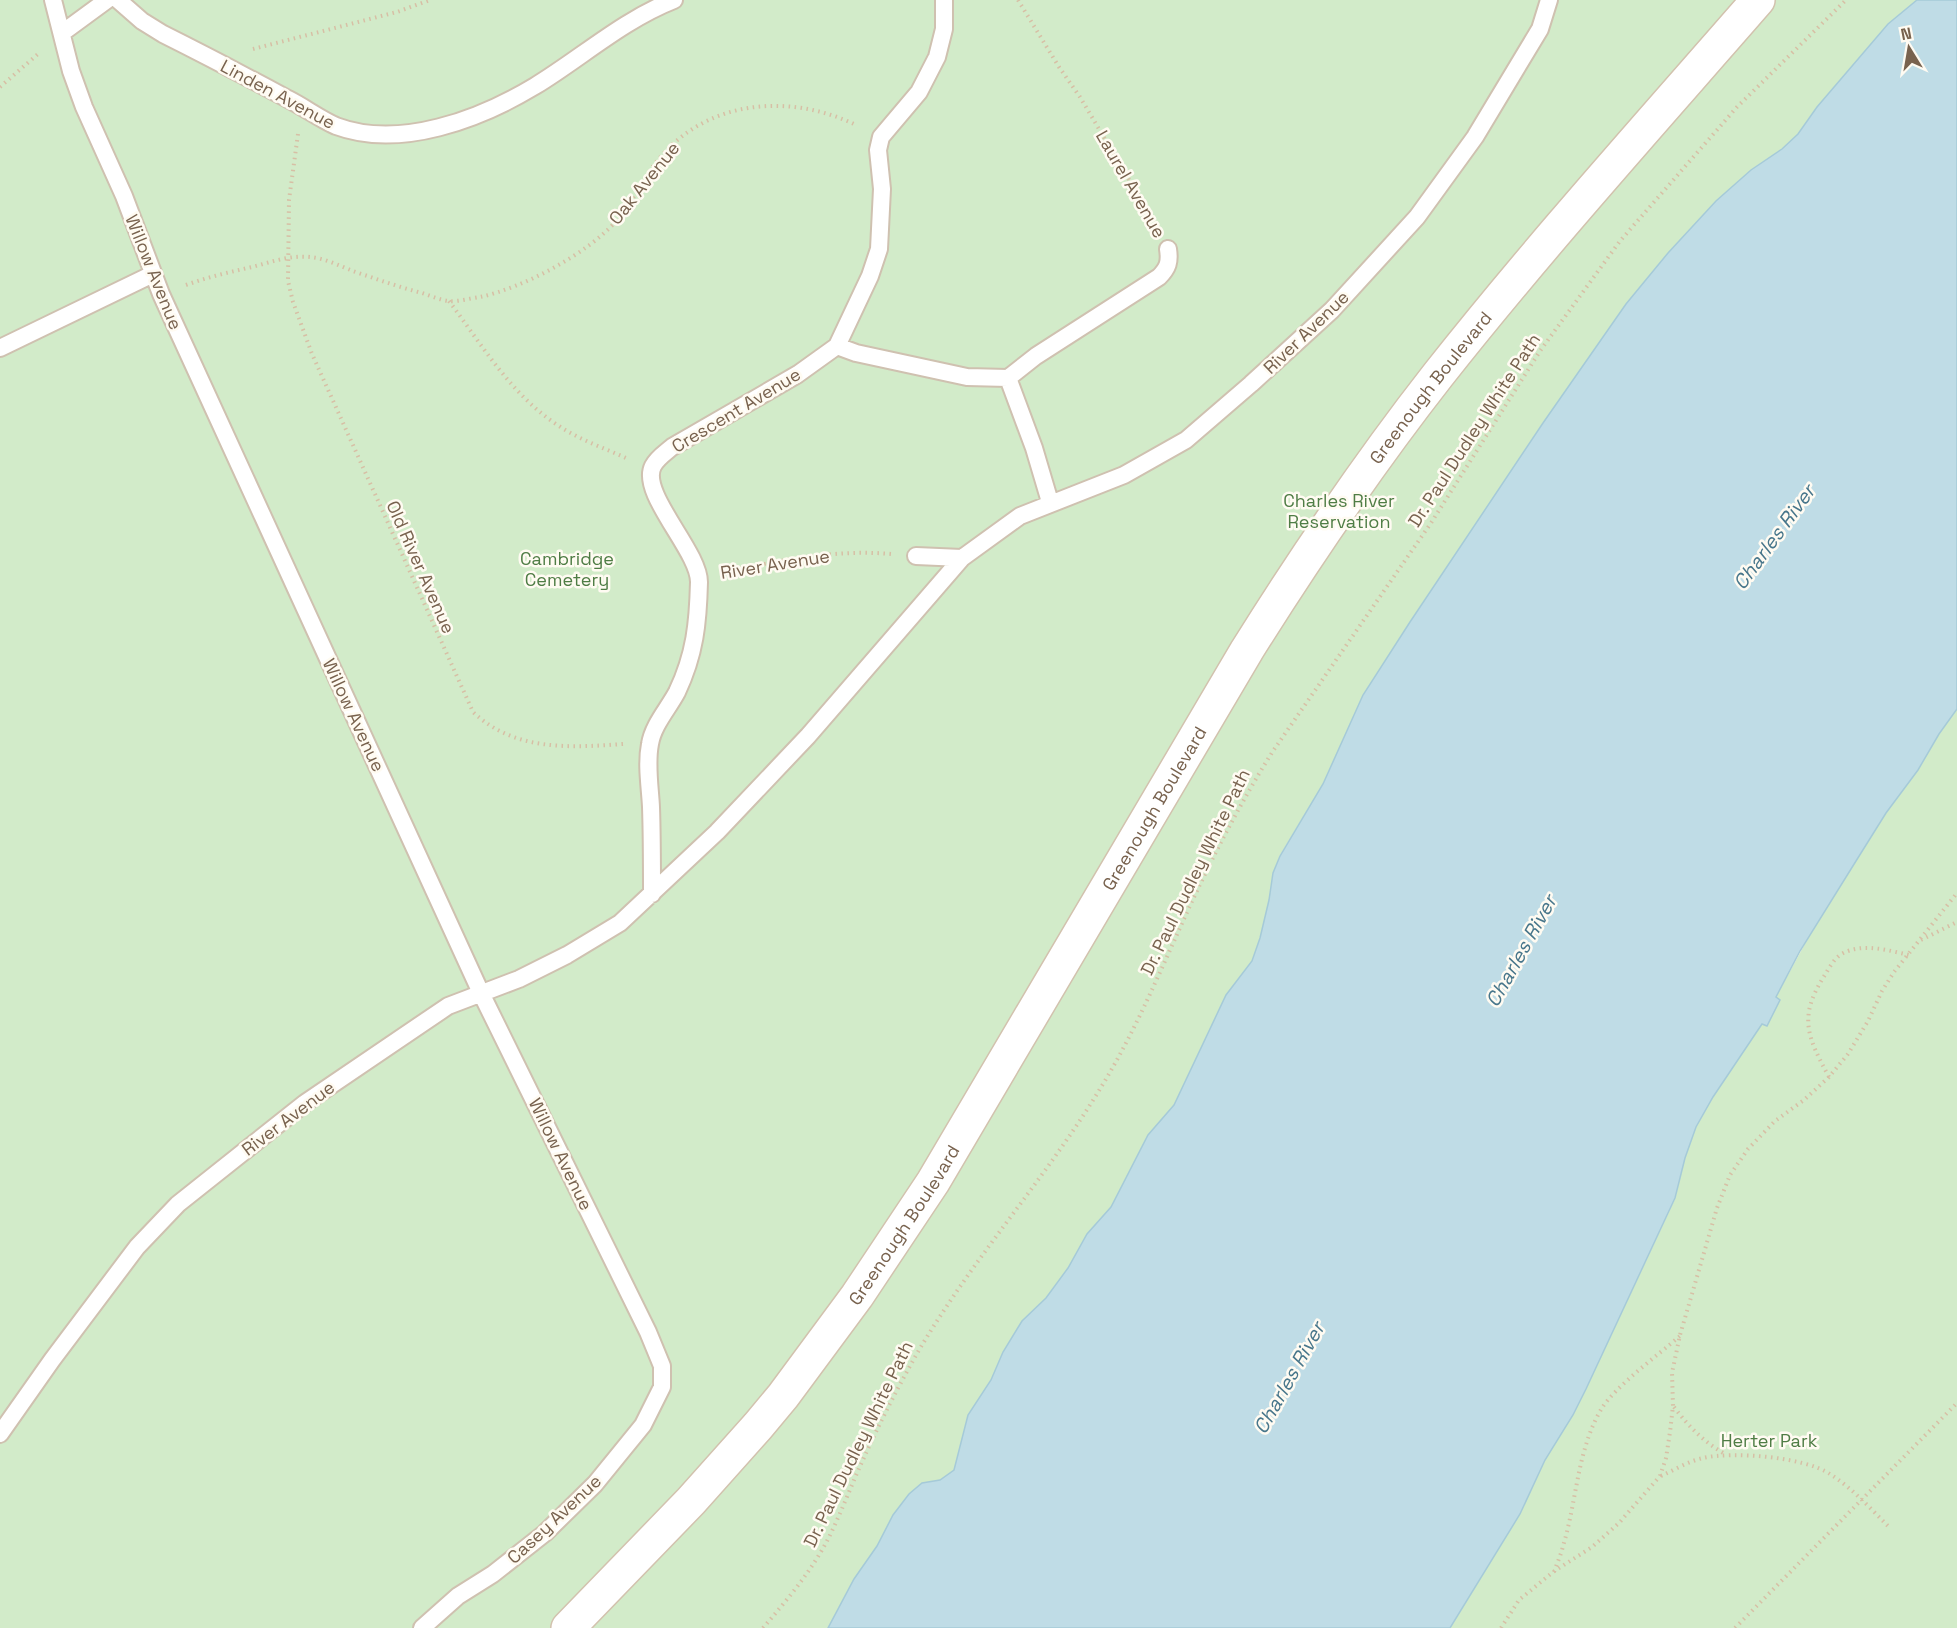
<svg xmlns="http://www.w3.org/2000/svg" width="1957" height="1628" viewBox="0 0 1957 1628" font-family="'Space Grotesk',sans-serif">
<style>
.green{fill:#d2ebc9}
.water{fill:#bfdce6;stroke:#a5cad8;stroke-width:1.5}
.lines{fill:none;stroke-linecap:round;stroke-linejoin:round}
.service-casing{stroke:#cfc1b0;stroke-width:20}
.secondary-casing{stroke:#d2c2ae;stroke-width:36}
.path{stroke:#d7bfa5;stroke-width:4;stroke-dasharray:1.5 4.5;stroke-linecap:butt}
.service{stroke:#fff;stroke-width:16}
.secondary{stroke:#fff;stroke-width:33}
.labels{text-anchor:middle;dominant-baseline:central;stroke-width:5;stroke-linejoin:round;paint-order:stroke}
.street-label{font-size:18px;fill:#78624e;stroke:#fffbf2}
.park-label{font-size:18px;fill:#4f7d45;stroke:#fffbf2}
.water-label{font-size:20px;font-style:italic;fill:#47768b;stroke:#fffbf2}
</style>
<rect width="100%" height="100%" fill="#fcf8eb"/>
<path class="green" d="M0 0H1917L1888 24 1817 107 1798 134 1782 149 1751 170 1716 201 1668 253 1626 304 1543 423 1410 622 1363 695 1323 784 1280 855 1273 873 1269 900 1260 938 1252 961 1226 995 1174 1105 1148 1135 1111 1207 1087 1234 1068 1268 1046 1298 1022 1321 1003 1352 991 1380 968 1415 954 1470 940 1480 922 1483 854 1579 828 1628H0Z
M1957 709V1628H1450L1520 1514 1545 1460 1573 1415 1586 1389 1675 1199 1685 1158 1696 1127 1713 1097 1762 1024 1767 1026 1776 997 1813 929 1886 813 1918 770 1939 734Z"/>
<path class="water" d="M1917 0H1957V709L1939 734 1918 770 1886 813 1856 861 1800 951 1776 997 1780 1000 1767 1026 1762 1024 1713 1097 1696 1127 1685 1158 1675 1198 1586 1389 1573 1415 1545 1460 1520 1514 1450 1628H828L854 1579 877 1546 893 1515 909 1494 922 1483 940 1480 954 1470 968 1415 991 1380 1003 1352 1022 1321 1046 1298 1068 1268 1087 1234 1111 1207 1148 1135 1174 1105 1226 995 1252 961 1260 938 1269 900 1273 873 1280 856 1323 784 1363 695 1410 622 1543 423 1626 304 1668 253 1716 201 1751 170 1782 149 1798 134 1817 107 1888 24Z"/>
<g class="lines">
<defs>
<path id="service" d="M53 0 71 71 84 107 124 196 161 294 481 993 648 1332 662 1366V1387L643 1425 595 1484 545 1533 493 1574 458 1596 422 1628
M118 0 142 21 163 34C205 55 247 77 288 99 304 107 320 119 336 126 400 150 480 119 535 86 581 58 623 20 674 0
M62 33 107 0
M837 346 856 353 967 377 1008 378
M0 348 153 274
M1050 502 1034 448 1008 378 1036 356 1159 277C1168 268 1170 262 1168 249
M916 556 962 558
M652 894C652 865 652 836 651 807 650 787 646 764 650 744 653 725 668 709 677 692 695 654 698 623 699 582 699 551 639 493 653 466 657 458 665 453 672 447L798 374 837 346 870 276 879 249 882 189 878 150 881 137 919 92 937 57 944 29V0
M0 1434 52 1360 137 1247 178 1204 305 1103 448 1006 519 979 567 955 620 923 717 832 808 736 962 558 1020 516 1124 475 1186 440 1251 384 1332 310 1417 217 1475 137 1540 29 1549 0"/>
<g id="secondary">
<path id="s1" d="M568 1628 691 1501 758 1426 783 1396 857 1296 933 1182 1247 650C1306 556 1369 463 1438 375 1540 246 1650 124 1758 0"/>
</g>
</defs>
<use href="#service" class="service-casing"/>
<use href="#secondary" class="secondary-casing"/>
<path class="path" d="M1018 0 1059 67 1080 97 1156 225
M253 49 397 12 430 0
M0 87 38 54
M298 134 289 200 288 281 293 302 312 354 473 712C514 751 569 748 623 744
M186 285C208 277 230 272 252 267 271 262 290 255 310 257 324 258 340 266 353 271 376 279 399 287 422 293 431 296 440 300 449 301 458 302 471 298 480 297 523 288 589 253 617 220 633 202 643 178 658 160 707 99 790 93 856 125
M449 301C482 345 512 396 559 426 580 440 604 448 626 458
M723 572C778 561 834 549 891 554
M1921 940 1957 922
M1829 1077C1808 1038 1798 1018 1823 978 1828 970 1833 960 1840 955 1860 942 1887 950 1909 955
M1674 1407C1689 1427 1704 1442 1725 1454
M1661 1476C1674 1470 1689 1461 1703 1458 1733 1451 1804 1457 1830 1474 1852 1488 1870 1508 1888 1526
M1554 1572C1557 1563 1561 1555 1563 1546 1577 1501 1577 1449 1602 1408 1616 1386 1658 1355 1680 1336
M763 1628C786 1601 810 1573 827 1541 840 1516 850 1488 862 1462 878 1426 896 1391 915 1357 972 1258 1048 1177 1106 1079 1141 1020 1166 957 1195 895 1218 846 1244 797 1273 751L1431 523 1540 351 1620 241 1737 107 1846 0
M1501 1628 1519 1600 1553 1572 1592 1547 1619 1523 1660 1476 1666 1458 1670 1432 1673 1406 1672 1373 1680 1335 1717 1208 1730 1175 1748 1149 1775 1121 1804 1100 1829 1077 1848 1054 1868 1021 1882 991 1894 972 1957 893
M1735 1628 1957 1403"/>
<use href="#service" class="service"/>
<use href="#secondary" class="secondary"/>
</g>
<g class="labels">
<g class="street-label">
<text transform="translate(278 94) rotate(28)">Linden Avenue</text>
<text transform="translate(644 183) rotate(-51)">Oak Avenue</text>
<text transform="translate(1131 184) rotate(60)">Laurel Avenue</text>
<text transform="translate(154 272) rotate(68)">Willow Avenue</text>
<text transform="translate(1306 332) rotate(-44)">River Avenue</text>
<text stroke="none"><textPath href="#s1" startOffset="1516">Greenough Boulevard</textPath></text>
<text transform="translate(736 410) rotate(-31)">Crescent Avenue</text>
<text transform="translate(1474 430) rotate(-57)">Dr. Paul Dudley White Path</text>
<text transform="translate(775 564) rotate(-9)">River Avenue</text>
<text transform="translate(421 567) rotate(66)">Old River Avenue</text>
<text transform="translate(354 715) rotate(65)">Willow Avenue</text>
<text stroke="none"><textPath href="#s1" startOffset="1012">Greenough Boulevard</textPath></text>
<text transform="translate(1195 872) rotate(-64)">Dr. Paul Dudley White Path</text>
<text transform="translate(288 1118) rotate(-37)">River Avenue</text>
<text transform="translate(561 1154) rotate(64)">Willow Avenue</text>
<text stroke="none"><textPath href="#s1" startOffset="526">Greenough Boulevard</textPath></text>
<text transform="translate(858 1444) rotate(-64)">Dr. Paul Dudley White Path</text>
<text transform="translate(554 1519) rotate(-43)">Casey Avenue</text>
</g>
<g class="park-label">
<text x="1339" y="500">Charles River<tspan x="1339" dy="21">Reservation</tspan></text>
<text x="567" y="558">Cambridge<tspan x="567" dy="21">Cemetery</tspan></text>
<text x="1769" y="1440">Herter Park</text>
</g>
<g class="water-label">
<text transform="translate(1774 537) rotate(-54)">Charles River</text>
<text transform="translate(1521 951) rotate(-61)">Charles River</text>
<text transform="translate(1289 1378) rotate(-61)">Charles River</text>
</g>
</g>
<g transform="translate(1909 48) rotate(349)" stroke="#fffbf2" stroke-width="4.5" paint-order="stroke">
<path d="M0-4.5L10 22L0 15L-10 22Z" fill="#78624e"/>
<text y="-9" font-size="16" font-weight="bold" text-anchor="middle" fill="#78624e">N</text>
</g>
</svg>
